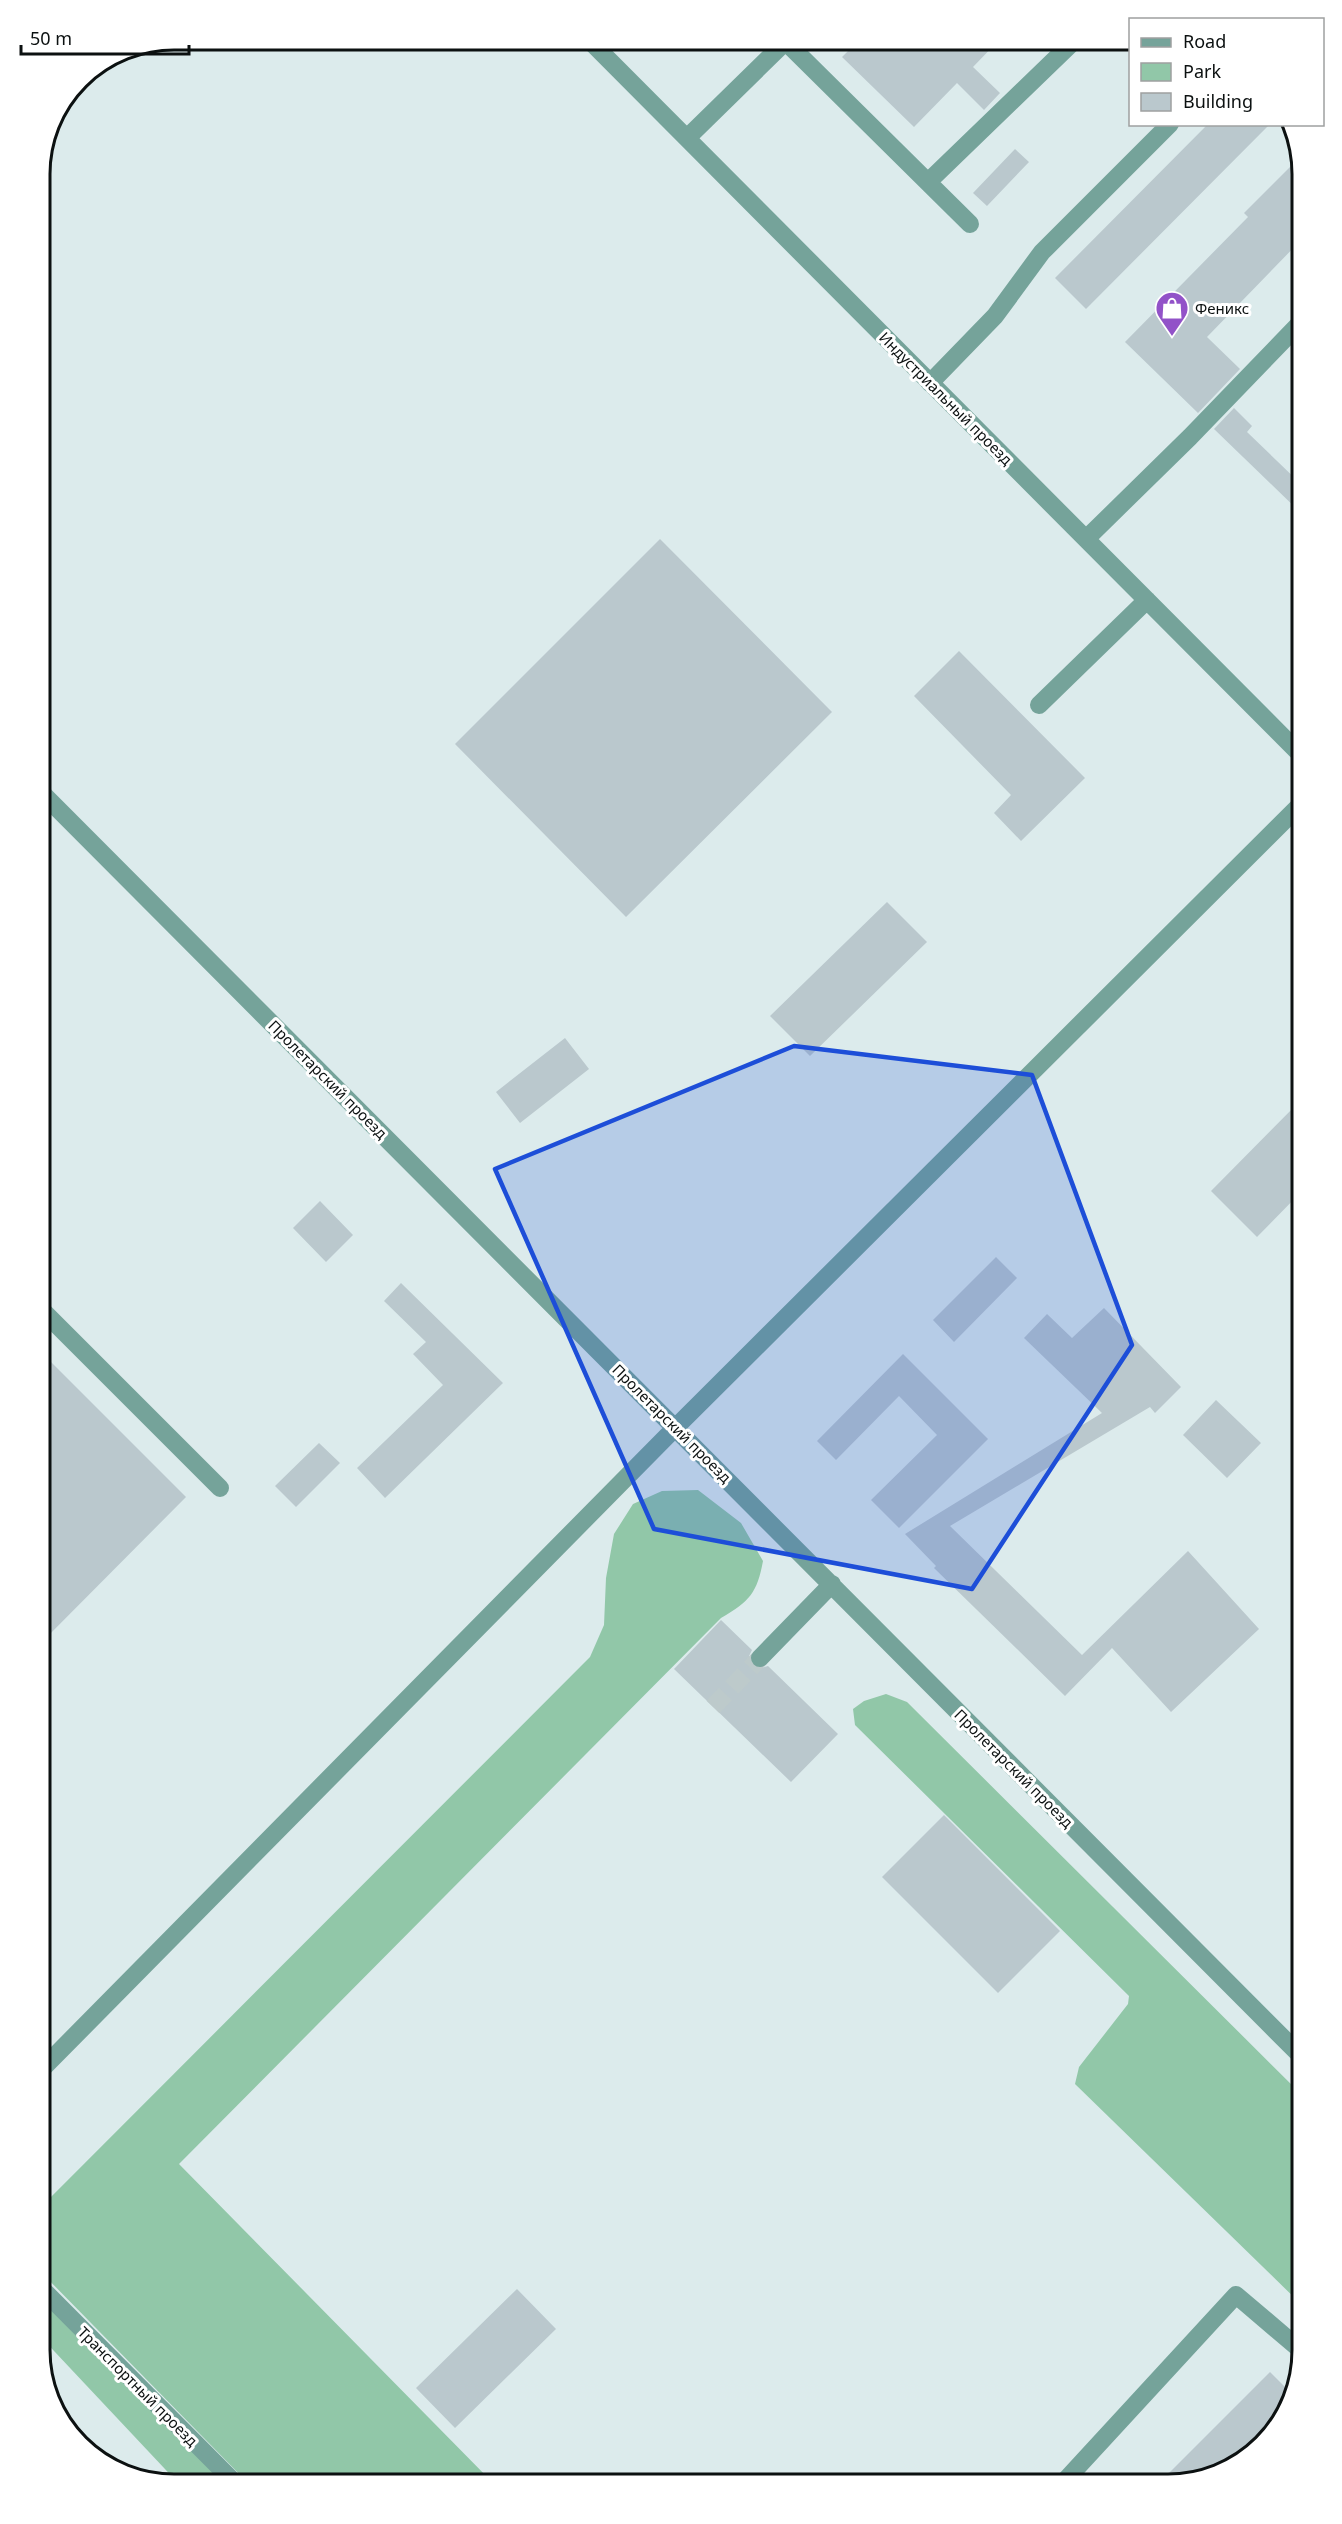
<svg xmlns="http://www.w3.org/2000/svg" width="1342" height="2524" viewBox="0 0 1342 2524" font-family="'Noto Sans',sans-serif">
<style>
.green{fill:#91c7a8}
.building{fill:#bac8cd}
.lines{fill:none;stroke-linecap:round;stroke-linejoin:round}
.minor-tunnel{stroke:#bdcacb;stroke-width:18;stroke-dasharray:18 9;stroke-linecap:butt}
.minor{stroke:#75a39a;stroke-width:18}
.marked{fill:#1d4ed8;fill-opacity:0.2;stroke:#1d4ed8;stroke-width:4.5;stroke-linejoin:round}
.labels{text-anchor:middle;dominant-baseline:central;stroke-width:6;stroke-linejoin:round;paint-order:stroke}
.poi-label{font-size:15px;fill:#0c1111;stroke:#fff;text-anchor:start}
.street-label{font-size:15px;fill:#0c1111;stroke:#fff}
.rim{fill:none;stroke:#0c1111;stroke-width:3}
</style>
<rect width="100%" height="100%" fill="#dcebec"/>
<path class="green" d="M698 1490 741 1523 763 1561C757 1593 750 1601 721 1618L179 2164 495 2485H250L39 2270V2209L590 1657 604 1625 606 1578 614 1534 633 1504 662 1491Z
M886 1694 907 1702 1303 2096V2306L1075 2084 1079 2067 1128 2004 1129 1996 855 1725 853 1709 864 1701Z
M39 2302 48 2303 229 2485H180L39 2335Z"/>
<path class="building" d="M836 39H1000L973 67 1000 93 984 110 957 83 914 127 842 57 848 51Z
M1208 124H1270L1086 309 1055 278Z
M1015 149 1029 162 987 206 973 193Z
M1300 157 1303 174V238L1207 337 1240 369 1198 413 1125 342 1248 217 1244 213Z
M1234 408 1252 426 1247 432 1303 486V515L1214 429Z
M660 539 832 712 626 917 455 744Z
M959 651 1085 778 1021 841 994 813 1011 795 914 696Z
M887 902 927 942 810 1056 770 1016Z
M565 1038 589 1069 520 1123 496 1092Z
M1303 1098V1190L1257 1237 1211 1191Z
M320 1201 353 1235 326 1262 293 1228Z
M996 1257 1017 1278 954 1342 933 1320Z
M401 1283 503 1383 385 1498 357 1468 443 1385 413 1354 426 1342 384 1301Z
M1104 1308 1181 1387 1155 1413 1150 1407 950 1526 1082 1655 1188 1551 1259 1629 1171 1712 1112 1648 1065 1696 934 1568 936 1566 905 1534 1102 1413 1024 1338 1047 1314 1072 1338Z
M39 1350 186 1497 39 1645Z
M903 1354 988 1439 899 1528 871 1500 937 1435 899 1396 836 1460 817 1441Z
M1216 1400 1261 1443 1227 1478 1183 1435Z
M319 1443 340 1463 296 1507 275 1486Z
M721 1620 752 1650 749 1656 752 1666 758 1669 768 1666 838 1734 791 1782 674 1669Z
M944 1815 1060 1931 998 1993 882 1877Z
M517 2289 556 2329 455 2428 416 2388Z
M1270 2372 1290 2392 1280 2425 1220 2475 1157 2485Z"/>
<g class="lines">
<path class="minor-tunnel" d="M713 1707 760 1658"/>
<path class="minor" d="M588 39 1303 757
M786 42 970 224
M687 138 788 39
M928 182 1076 39
M930 383 995 316 1042 252 1170 124
M1086 539 1190 437 1303 320
M1039 705 1147 600
M39 790 1303 2058
M39 1307 220 1488
M760 1658 832 1584
M39 2072 676 1427 1303 802
M39 2286 237 2485
M1061 2485 1236 2295 1303 2352"/>
</g>
<path class="marked" d="M794 1046 1032 1075 1132 1345 972 1589 654 1529 495 1169Z"/>
<defs>
<symbol id="shop-pin" viewBox="-11 -11 22 30"><path d="M0 17L-7.5 6A9.5 9.5 0 1 1 7.5 6Z" fill="#9252c8" stroke="#fff"/><path d="M-5-2.5h2.3a2.7 3.5 0 0 1 5.4 0H5L5.5 6h-11ZM-1.5-2.5h3a1.5 2.3 0 0 0-3 0Z" fill="#fff"/></symbol>
</defs>
<g fill-rule="evenodd">
<use href="#shop-pin" x="1153" y="289" width="38" height="52"/>
</g>
<g class="labels">
<g class="poi-label">
<text x="1195" y="308">Феникс</text>
</g>
<g class="street-label">
<text transform="translate(946 398) rotate(45)">Индустриальный проезд</text>
<text transform="translate(328 1079) rotate(45)">Пролетарский проезд</text>
<text transform="translate(672 1423) rotate(45)">Пролетарский проезд</text>
<text transform="translate(1014 1768) rotate(45)">Пролетарский проезд</text>
<text transform="translate(138 2386) rotate(45)">Транспортный проезд</text>
</g>
</g>
<path d="M0 0H1342V2524H0ZM174 50H1168A124 124 0 0 1 1292 174V2350A124 124 0 0 1 1168 2474H174A124 124 0 0 1 50 2350V174A124 124 0 0 1 174 50Z" fill="#fff" fill-rule="evenodd"/>
<path class="rim" d="M174 50H1168A124 124 0 0 1 1292 174V2350A124 124 0 0 1 1168 2474H174A124 124 0 0 1 50 2350V174A124 124 0 0 1 174 50Z"/>
<rect x="1129" y="18" width="195" height="108" fill="#ffffff" stroke="#9ea0a0" stroke-width="1.5"/>
<rect x="1141" y="38" width="30" height="9" fill="#75a39a" stroke="#9ea0a0" stroke-width="1.5"/>
<text x="1183" y="48" font-size="18" fill="#0c1111">Road</text>
<rect x="1141" y="63" width="30" height="18" fill="#91c7a8" stroke="#9ea0a0" stroke-width="1.5"/>
<text x="1183" y="78" font-size="18" fill="#0c1111">Park</text>
<rect x="1141" y="93" width="30" height="18" fill="#bac8cd" stroke="#9ea0a0" stroke-width="1.5"/>
<text x="1183" y="108" font-size="18" fill="#0c1111">Building</text>
<path d="M21 45v9h168v-9" fill="none" stroke="#0c1111" stroke-width="3"/>
<text x="30" y="45" font-size="18" fill="#0c1111" stroke="#ffffff" stroke-width="4.5" paint-order="stroke">50 m</text>
</svg>
